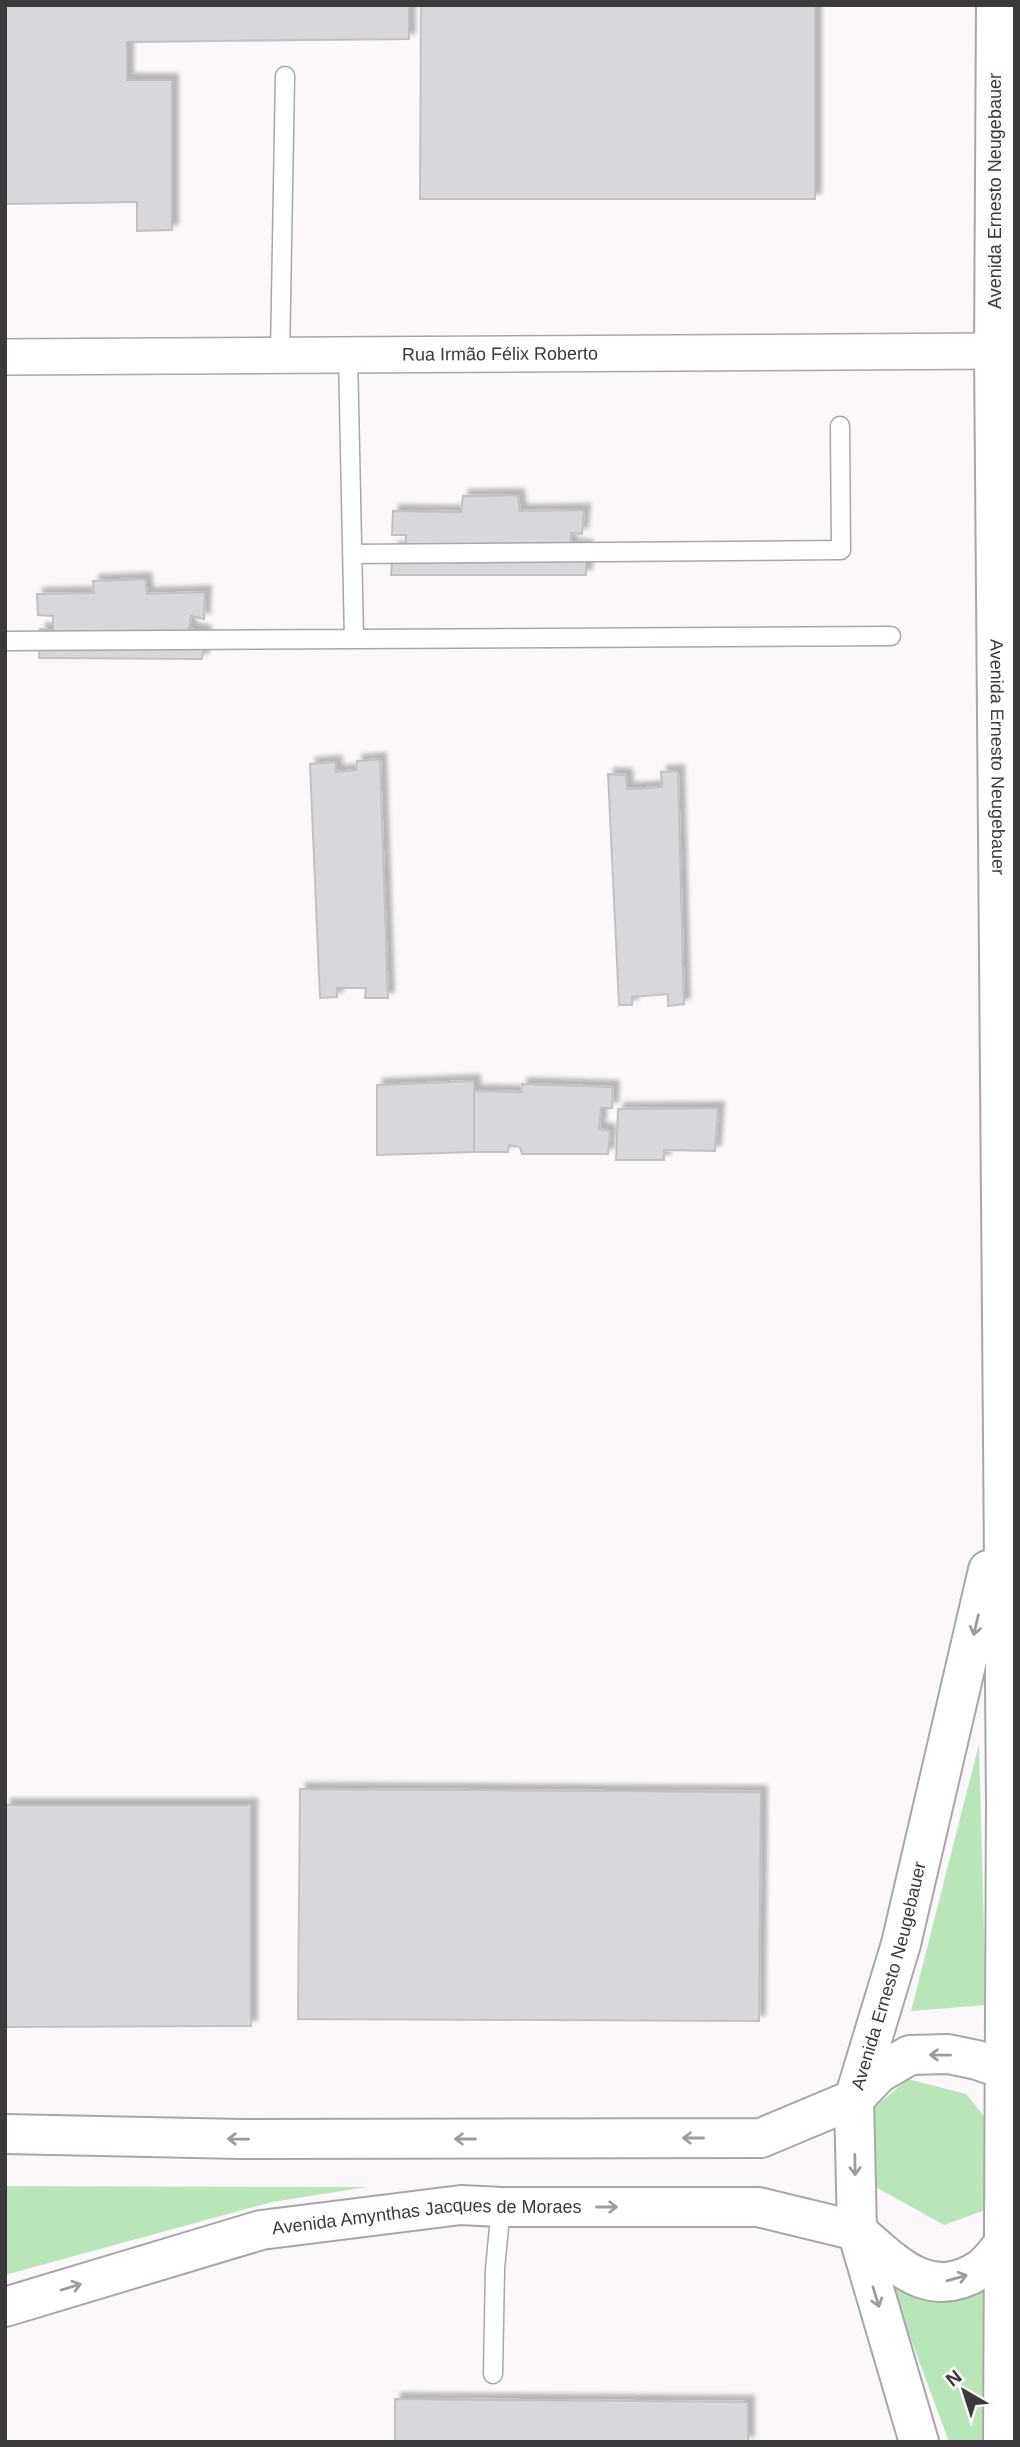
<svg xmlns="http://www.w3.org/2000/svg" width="1020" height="2447" viewBox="0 0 1020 2447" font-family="Helvetica,sans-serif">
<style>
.green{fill:#b8e6b9}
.building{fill:#dad7dc;stroke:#c3c0c4;stroke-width:2;filter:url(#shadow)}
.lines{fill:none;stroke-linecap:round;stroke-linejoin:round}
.service-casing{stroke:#a9a6a9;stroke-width:21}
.minor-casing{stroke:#a9a6a9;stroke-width:38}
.tertiary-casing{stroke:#a9a6a9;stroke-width:42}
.secondary-casing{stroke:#a9a6a9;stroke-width:42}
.service{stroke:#fff;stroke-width:18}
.minor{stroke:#fff;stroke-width:35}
.tertiary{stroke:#fff;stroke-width:38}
.secondary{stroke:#fff;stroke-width:38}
.oneway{stroke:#9d9c9d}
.labels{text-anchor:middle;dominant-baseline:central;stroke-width:5;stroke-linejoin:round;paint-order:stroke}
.street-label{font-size:18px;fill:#3b393b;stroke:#fbf7fb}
</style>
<defs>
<filter id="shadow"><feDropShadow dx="6" dy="-6" stdDeviation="2" flood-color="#0004"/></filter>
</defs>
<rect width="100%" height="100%" fill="#fbf7fb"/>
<path class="green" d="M979 1744 986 2005 911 2011Z
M908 2079 966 2094 992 2126 988 2209 944 2225 863 2180 868 2113Z
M5 2186 367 2187 272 2202 5 2275Z
M888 2277 921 2292 994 2289 987 2442H949Z"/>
<path class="building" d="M5 5H409V39L127 42V80H172V230L137 231V202L5 204Z
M421 5H815V199H420Z
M518 495 520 511 584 510 582 534 571 533 570 545 586 546V575H391L393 548H406V535H392L393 511 461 512 463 496Z
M145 579 147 594 205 592 204 619 191 616 189 629 205 632 202 659 39 658 40 629 53 631V616L38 615 37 594 94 593 93 581Z
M380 759 388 998H365L366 988H337V997L320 998 310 764 336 762V772L356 770 357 761Z
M678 771 684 1004 668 1006V994L632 997V1005H619L608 774 626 775 627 789 662 787 661 772Z
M474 1081V1152L377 1155V1085Z
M522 1084 613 1087 612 1108H601L599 1129 610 1131 608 1154H522L520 1147 509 1145 508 1152H474V1091L521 1092Z
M718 1108 715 1151 664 1150V1160H616L618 1109Z
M300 1789 761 1792 759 2021 298 2019Z
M5 1805H251V2026L5 2027Z
M395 2399 748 2402V2442H395Z"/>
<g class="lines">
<defs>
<path id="service" d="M348 355 354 639
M280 356 285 76
M352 554 841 550 840 426
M5 641 891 636
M493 2374 495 2269 501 2207"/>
<g id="minor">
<path id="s1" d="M5 357 994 351"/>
</g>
<g id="tertiary">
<path d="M5 2134 241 2139 761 2138 854 2099"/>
<path id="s2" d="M5 2307 261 2230 461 2205 501 2207H758L857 2231"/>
</g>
<g id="secondary">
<path id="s3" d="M996 5 994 351 1006 1803 1003 2442"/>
<path d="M854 2099 879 2073 910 2055 948 2054 977 2060 1006 2070"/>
<path d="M857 2231C895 2263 928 2303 981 2269 989 2263 997 2252 1003 2245"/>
<path id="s4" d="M919 2442 857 2231 854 2099 901 1944 988 1570"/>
</g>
</defs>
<use href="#service" class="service-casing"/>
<use href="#minor" class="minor-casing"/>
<use href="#tertiary" class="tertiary-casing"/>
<use href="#secondary" class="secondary-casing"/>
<use href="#service" class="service"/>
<use href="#minor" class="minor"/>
<use href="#tertiary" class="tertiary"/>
<use href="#secondary" class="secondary"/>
</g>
<defs><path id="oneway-shaft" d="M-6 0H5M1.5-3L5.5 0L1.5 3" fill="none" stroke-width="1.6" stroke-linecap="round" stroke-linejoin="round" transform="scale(1.75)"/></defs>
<g class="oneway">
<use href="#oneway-shaft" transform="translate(976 1625) rotate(103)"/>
<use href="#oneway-shaft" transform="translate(940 2055) rotate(-179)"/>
<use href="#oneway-shaft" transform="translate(693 2138) rotate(180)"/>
<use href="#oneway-shaft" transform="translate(238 2139) rotate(-179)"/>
<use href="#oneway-shaft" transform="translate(465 2139) rotate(180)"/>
<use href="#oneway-shaft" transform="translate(855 2165) rotate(89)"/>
<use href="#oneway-shaft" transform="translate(607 2207)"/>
<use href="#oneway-shaft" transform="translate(957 2278) rotate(-16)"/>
<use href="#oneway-shaft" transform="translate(71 2287) rotate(-17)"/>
<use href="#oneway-shaft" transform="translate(876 2297) rotate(73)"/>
</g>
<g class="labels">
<g class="street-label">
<text transform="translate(995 191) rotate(-90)">Avenida Ernesto Neugebauer</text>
<text stroke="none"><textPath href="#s1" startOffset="495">Rua Irmão Félix Roberto</textPath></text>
<text stroke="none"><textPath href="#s3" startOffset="752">Avenida Ernesto Neugebauer</textPath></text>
<text stroke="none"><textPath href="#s4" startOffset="480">Avenida Ernesto Neugebauer</textPath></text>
<text stroke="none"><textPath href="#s2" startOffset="434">Avenida Amynthas Jacques de Moraes</textPath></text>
</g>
</g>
<rect width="1020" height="2447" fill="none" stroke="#3b393b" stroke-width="14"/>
<g transform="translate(964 2391) rotate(321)" stroke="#fbf7fb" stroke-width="5" paint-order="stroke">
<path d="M0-5L12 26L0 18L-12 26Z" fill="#3b393b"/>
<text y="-10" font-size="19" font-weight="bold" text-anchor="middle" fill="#3b393b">N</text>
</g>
</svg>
